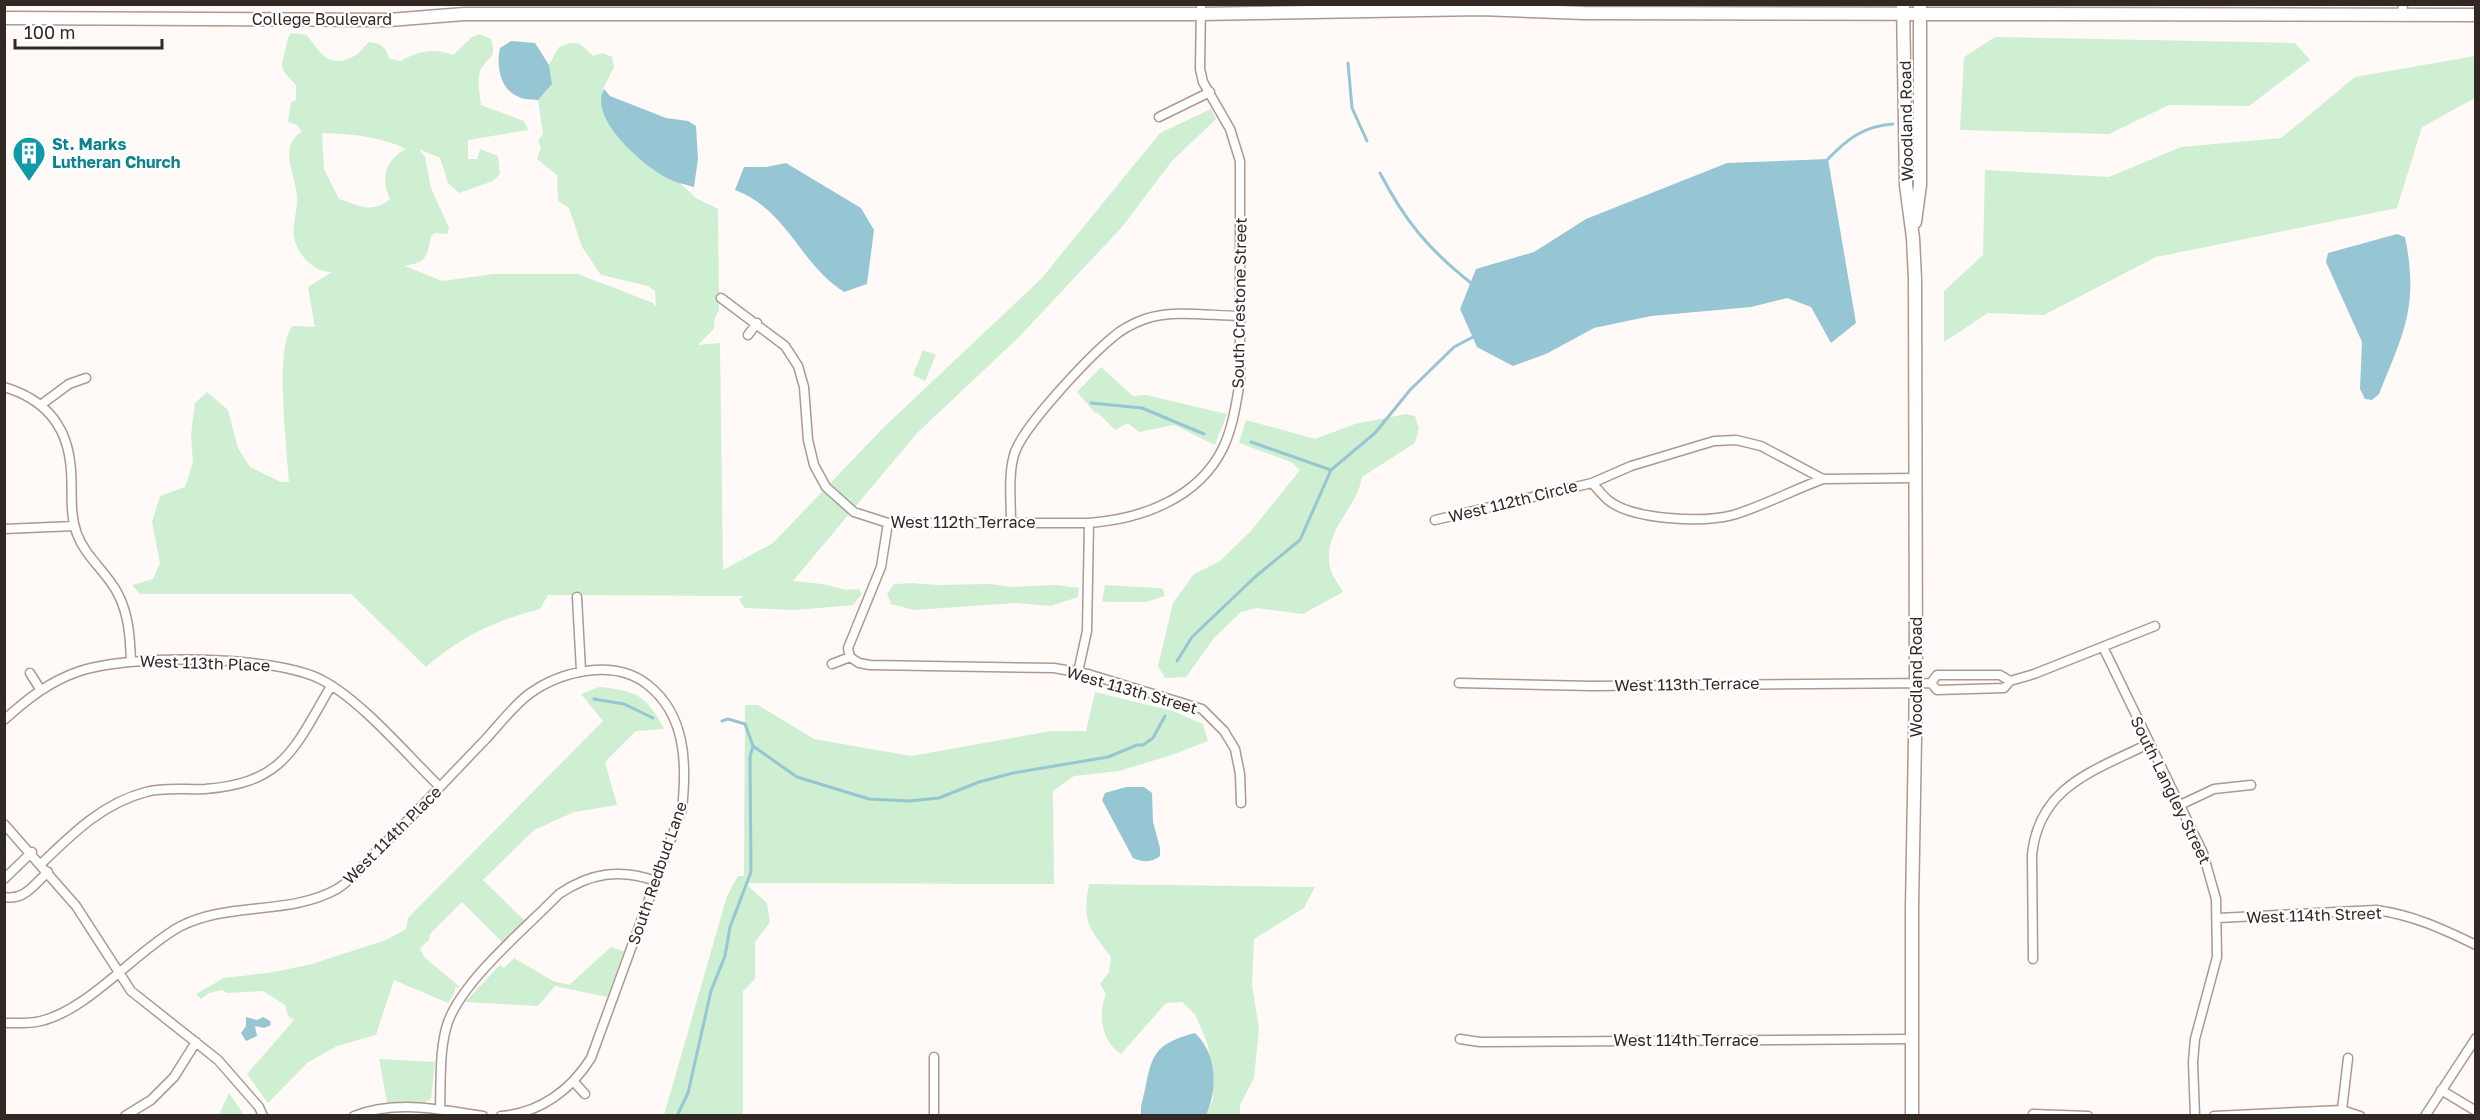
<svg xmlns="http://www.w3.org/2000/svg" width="2480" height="1120" viewBox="0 0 2480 1120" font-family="'Golos Text',sans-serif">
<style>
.green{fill:#ceefd1;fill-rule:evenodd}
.water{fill:#96c5d3}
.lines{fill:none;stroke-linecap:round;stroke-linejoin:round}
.stream{stroke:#96c5d3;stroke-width:3}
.minor-casing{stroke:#af988d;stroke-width:11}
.secondary-casing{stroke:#af988d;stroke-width:15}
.minor{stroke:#fff;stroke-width:8}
.secondary{stroke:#fff;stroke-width:12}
.labels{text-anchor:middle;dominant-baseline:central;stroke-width:4.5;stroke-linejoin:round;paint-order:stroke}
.street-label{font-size:16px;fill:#322824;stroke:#fff}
.culture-label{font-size:16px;font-weight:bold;fill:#0d838f;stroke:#fff;text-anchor:start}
</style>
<rect width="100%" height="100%" fill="#fffaf7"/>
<path class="green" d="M291 33 307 35C320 53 330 71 356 55 361 52 364 46 369 42 381 43 385 46 389 58L400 61C418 52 432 47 453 55L472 37 480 34 491 39C497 60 490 54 481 69 476 80 480 94 481 105L524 121 528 130 468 140V159H477L480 149 498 156 500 174 493 181 459 193 448 183 440 158 419 149 425 157 431 188 449 228 447 234 435 233 431 236C427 258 426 262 405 266L442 281 494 274H578L653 303 656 307 655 291 648 286 601 275 582 247 569 208 558 201 557 175 537 159 541 147 538 141 543 134 538 100 552 84 549 65 558 48C576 38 580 43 593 56L603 53 612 57 614 67 602 91 605 118 664 177 680 183 696 198 718 209 719 311 715 317 714 329 698 345 720 343 723 570 773 543 884 427 1041 279 1160 133 1211 109 1216 119 1172 161 1122 227 1018 338 917 433 793 581 822 584 846 590 859 589 862 594 853 605 795 610 745 608 739 600 743 596 548 595 540 609C492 622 464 635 426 667L351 594H140L132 585 153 579 160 563 152 522 160 496 185 487 193 462 191 435 195 403 207 392 228 410 238 448 250 467 281 482H289C287 452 274 344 293 326L315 327 308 287 332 272C315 273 297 255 294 237 292 225 298 209 297 196 296 176 277 145 302 132L297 125 288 122 291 102 296 100V85C278 67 281 69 286 46 288 40 287 38 291 33ZM322 133C350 134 380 136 406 149 386 159 380 178 390 199 371 214 361 206 339 199L324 169Z
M1995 37 2295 43 2310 60 2249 106 2169 105 2109 134 1960 130 1964 57Z
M2475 56V98L2422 127 2397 208 2156 257 2044 315 1988 313 1944 342V291L1983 255 1985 170 2109 177 2181 147 2281 138 2355 77Z
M923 350 936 355 925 381 913 375Z
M1101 367 1133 396 1146 395 1227 414 1215 445 1174 425 1139 432 1128 423 1115 430 1098 413H1095L1077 392Z
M1406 414 1415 416 1419 428 1415 443 1362 477C1357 509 1322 531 1330 567 1331 575 1339 584 1343 592L1303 614 1257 608 1241 612 1214 638 1186 677 1165 678 1158 666 1173 603 1194 574 1220 561 1251 531 1300 470 1291 462 1239 443 1246 420 1315 439 1355 424Z
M911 583 938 585 990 584 1013 587 1056 585 1079 588 1078 597 1051 606 1015 603 914 610 891 604 887 594 894 584Z
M1105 585 1160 588 1163 589 1165 596 1146 602H1107L1102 601Z
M599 687C636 690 647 696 664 729L636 731 605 762 617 805 574 812 534 830 483 880 525 921 503 943 462 902 430 934 429 940 420 948 424 957 460 987 455 988V992L448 1003 394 980 376 1035 337 1046 307 1063 268 1103 247 1074 294 1020 288 1016 285 1005 263 991 227 993 222 990 209 993 201 999 196 994 224 978 274 972 312 964 386 940 406 929 408 918 603 721 581 694Z
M1095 692 1173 711 1203 724 1208 741 1172 755 1119 771 1074 776 1053 791 1054 884 745 883 767 903 770 922 755 942V979L743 991V1115H664L727 896 738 876H744L745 705H758L814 739 911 756 1051 731H1086Z
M1089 884 1315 887 1304 908 1254 939 1252 985 1259 1029 1254 1078 1240 1105V1115H1206L1213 1099 1208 1045 1195 1014 1182 1002 1166 1003 1121 1054C1102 1042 1097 1014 1106 994L1100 984 1109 972 1111 957C1089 927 1082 924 1089 884Z
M611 947 624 951 607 997 555 986 538 1006 465 1002 500 965 504 968 514 958 553 981 569 985Z
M379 1059 435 1062 431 1099 423 1103 387 1102Z
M229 1093 244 1115H219Z"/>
<path class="water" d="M511 41 535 43 549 65 552 84 538 100C532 99 524 100 519 97 500 90 496 66 500 48Z
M604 89 610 96 666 118 688 121 696 126 698 159 694 187C684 184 672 182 663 176 641 163 588 118 604 89Z
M1828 159 1856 323 1831 343 1811 307 1787 298 1751 307 1651 316 1594 328 1546 354 1513 366 1477 347 1460 309 1476 269 1534 252 1586 219 1727 163Z
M786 163 861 208 874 230 867 284 844 292C798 262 788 210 735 190L744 167H766Z
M2397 234 2405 237C2419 306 2404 332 2379 394L2372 400 2365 399 2360 389 2362 342 2326 262 2328 253Z
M1126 787H1144L1152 793 1153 822 1160 848V856C1152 863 1141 862 1133 858L1102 800 1105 793Z
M246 1017 257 1020 263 1017 270 1021 271 1025 264 1028 255 1026 257 1036 246 1041 241 1033 246 1026Z
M1195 1033C1217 1054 1218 1088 1206 1115H1141V1107C1153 1062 1145 1046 1195 1033Z"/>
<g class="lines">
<path class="stream" d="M1348 63 1352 108 1367 141
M1828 159C1847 139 1864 126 1893 124
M1380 173C1405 221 1428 249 1471 283
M1091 403 1142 408 1204 434
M1251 442 1331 470
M1177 661 1192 637 1255 577 1300 540 1331 470 1375 433 1410 390 1454 347 1473 337
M594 699 624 704 653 718
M722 721 728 719 745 724 753 746
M677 1116 688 1093 711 991 725 956 730 927 751 872 750 757 753 746 797 777 869 799 909 801 939 798 979 782 1013 773 1108 757 1137 745H1143L1153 738 1165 716"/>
<defs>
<path id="minor" d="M2402 14 2403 4
M1159 117 1210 92
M721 298 785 346 798 366 804 387 808 440 814 465 826 487 854 512 888 523H1089
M748 335 757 323
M4 387C41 398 65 422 70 461 74 486 68 510 77 534 86 558 107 572 118 594 129 615 130 638 131 661
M42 404 69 384 86 378
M1592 483C1597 488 1602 495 1608 500 1632 520 1703 523 1733 515 1763 506 1793 490 1823 479
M1435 520 1592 483 1631 466 1714 441 1736 440 1761 446 1823 479 1916 478
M1011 523C1011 501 1008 476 1014 455 1021 428 1090 356 1113 337 1122 329 1134 323 1145 319 1173 309 1211 316 1240 316
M4 529 74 526
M577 597 581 671
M2103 647 2203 853 2216 899 2217 957 2195 1039 2193 1062 2195 1116
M850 657 859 663 870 665 1054 668 1088 674 1202 709 1224 731 1235 749 1240 774 1241 803
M850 657 848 648 881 567 888 523
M832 664 850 657
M1078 672 1087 631 1089 523C1141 519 1198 499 1223 448 1233 427 1236 404 1240 381V161L1230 129 1203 82 1200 69 1201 4
M30 673 40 689
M1459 683 1592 686 1931 683
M1931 683 1937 690 2004 688 2010 681 2034 674 2155 626
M1931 683 1937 675H2000L2010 681
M4 720C27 699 50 681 80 671 131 654 275 655 322 680 362 701 407 755 440 787
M2180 805 2214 789 2251 785
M4 824 76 906 131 991 218 1060 259 1107 263 1116
M41 864C72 834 103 803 146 792 164 787 186 790 205 789 284 783 294 749 331 686
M4 879 32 852
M4 897C25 901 34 884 48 872
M2218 918 2376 910C2413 915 2443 929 2476 945
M2033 959 2032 855C2039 786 2094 771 2148 744
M4 1023C17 1023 29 1024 41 1021 88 1010 136 951 179 927 228 901 289 916 337 889 352 880 365 863 377 851 414 815 449 777 485 740 499 725 513 706 529 694 561 671 614 658 648 685 686 715 687 764 682 809L591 1058C571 1090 540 1113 501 1116
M1460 1039 1480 1042 1912 1039
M934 1057V1116
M574 1082 585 1094
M2441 1090 2476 1111
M440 1109C441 1082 439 1048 448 1022 464 979 526 928 559 894 590 873 620 868 656 881
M2342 1110 2348 1058
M2033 1114 2088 1116
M125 1116 151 1100 174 1077 196 1042
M354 1116C395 1100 440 1109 483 1116
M2214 1116 2342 1110 2360 1116
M2425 1116 2476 1038"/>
<path id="secondary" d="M1903 4 1906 185 1913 238 1915 279 1916 683 1912 907V1116
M4 18 389 20 464 14H1201L1480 9 1584 13 2476 15
M1915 222 1920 185V6"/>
</defs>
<use href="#minor" class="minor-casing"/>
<use href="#secondary" class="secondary-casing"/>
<use href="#minor" class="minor"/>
<use href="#secondary" class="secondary"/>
</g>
<defs>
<symbol id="building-pin" viewBox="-11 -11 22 30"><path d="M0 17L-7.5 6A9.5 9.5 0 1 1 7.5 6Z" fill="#0f9aa8" stroke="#fff"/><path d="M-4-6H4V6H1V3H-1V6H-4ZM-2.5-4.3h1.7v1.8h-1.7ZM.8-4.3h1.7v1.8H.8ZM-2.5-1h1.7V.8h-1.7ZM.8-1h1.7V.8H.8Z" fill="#fff"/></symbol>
</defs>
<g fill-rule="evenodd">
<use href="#building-pin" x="10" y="134" width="38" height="52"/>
</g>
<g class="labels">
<g class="street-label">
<text x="322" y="19">College Boulevard</text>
<text transform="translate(1906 121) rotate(-91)">Woodland Road</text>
<text transform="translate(1239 303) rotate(-89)">South Crestone Street</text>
<text transform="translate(1513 501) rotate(-14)">West 112th Circle</text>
<text x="963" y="522">West 112th Terrace</text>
<text transform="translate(205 663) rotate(2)">West 113th Place</text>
<text transform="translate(1916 677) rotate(-90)">Woodland Road</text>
<text transform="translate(1687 684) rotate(-1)">West 113th Terrace</text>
<text transform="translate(1132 690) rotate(16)">West 113th Street</text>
<text transform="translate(2171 790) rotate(64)">South Langley Street</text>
<text transform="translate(392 835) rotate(-45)">West 114th Place</text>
<text transform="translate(657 873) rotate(-71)">South Redbud Lane</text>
<text transform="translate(2314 915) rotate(-2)">West 114th Street</text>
<text x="1686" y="1040">West 114th Terrace</text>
</g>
<g class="culture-label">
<text x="52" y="144">St. Marks<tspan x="52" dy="18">Lutheran Church</tspan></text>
</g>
</g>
<rect width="2480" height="1120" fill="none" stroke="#322824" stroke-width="12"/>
<path d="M15 39v9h147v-9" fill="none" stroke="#322824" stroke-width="3"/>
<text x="24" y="39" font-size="18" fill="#322824" stroke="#ffffff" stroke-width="4.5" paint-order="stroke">100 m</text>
</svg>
